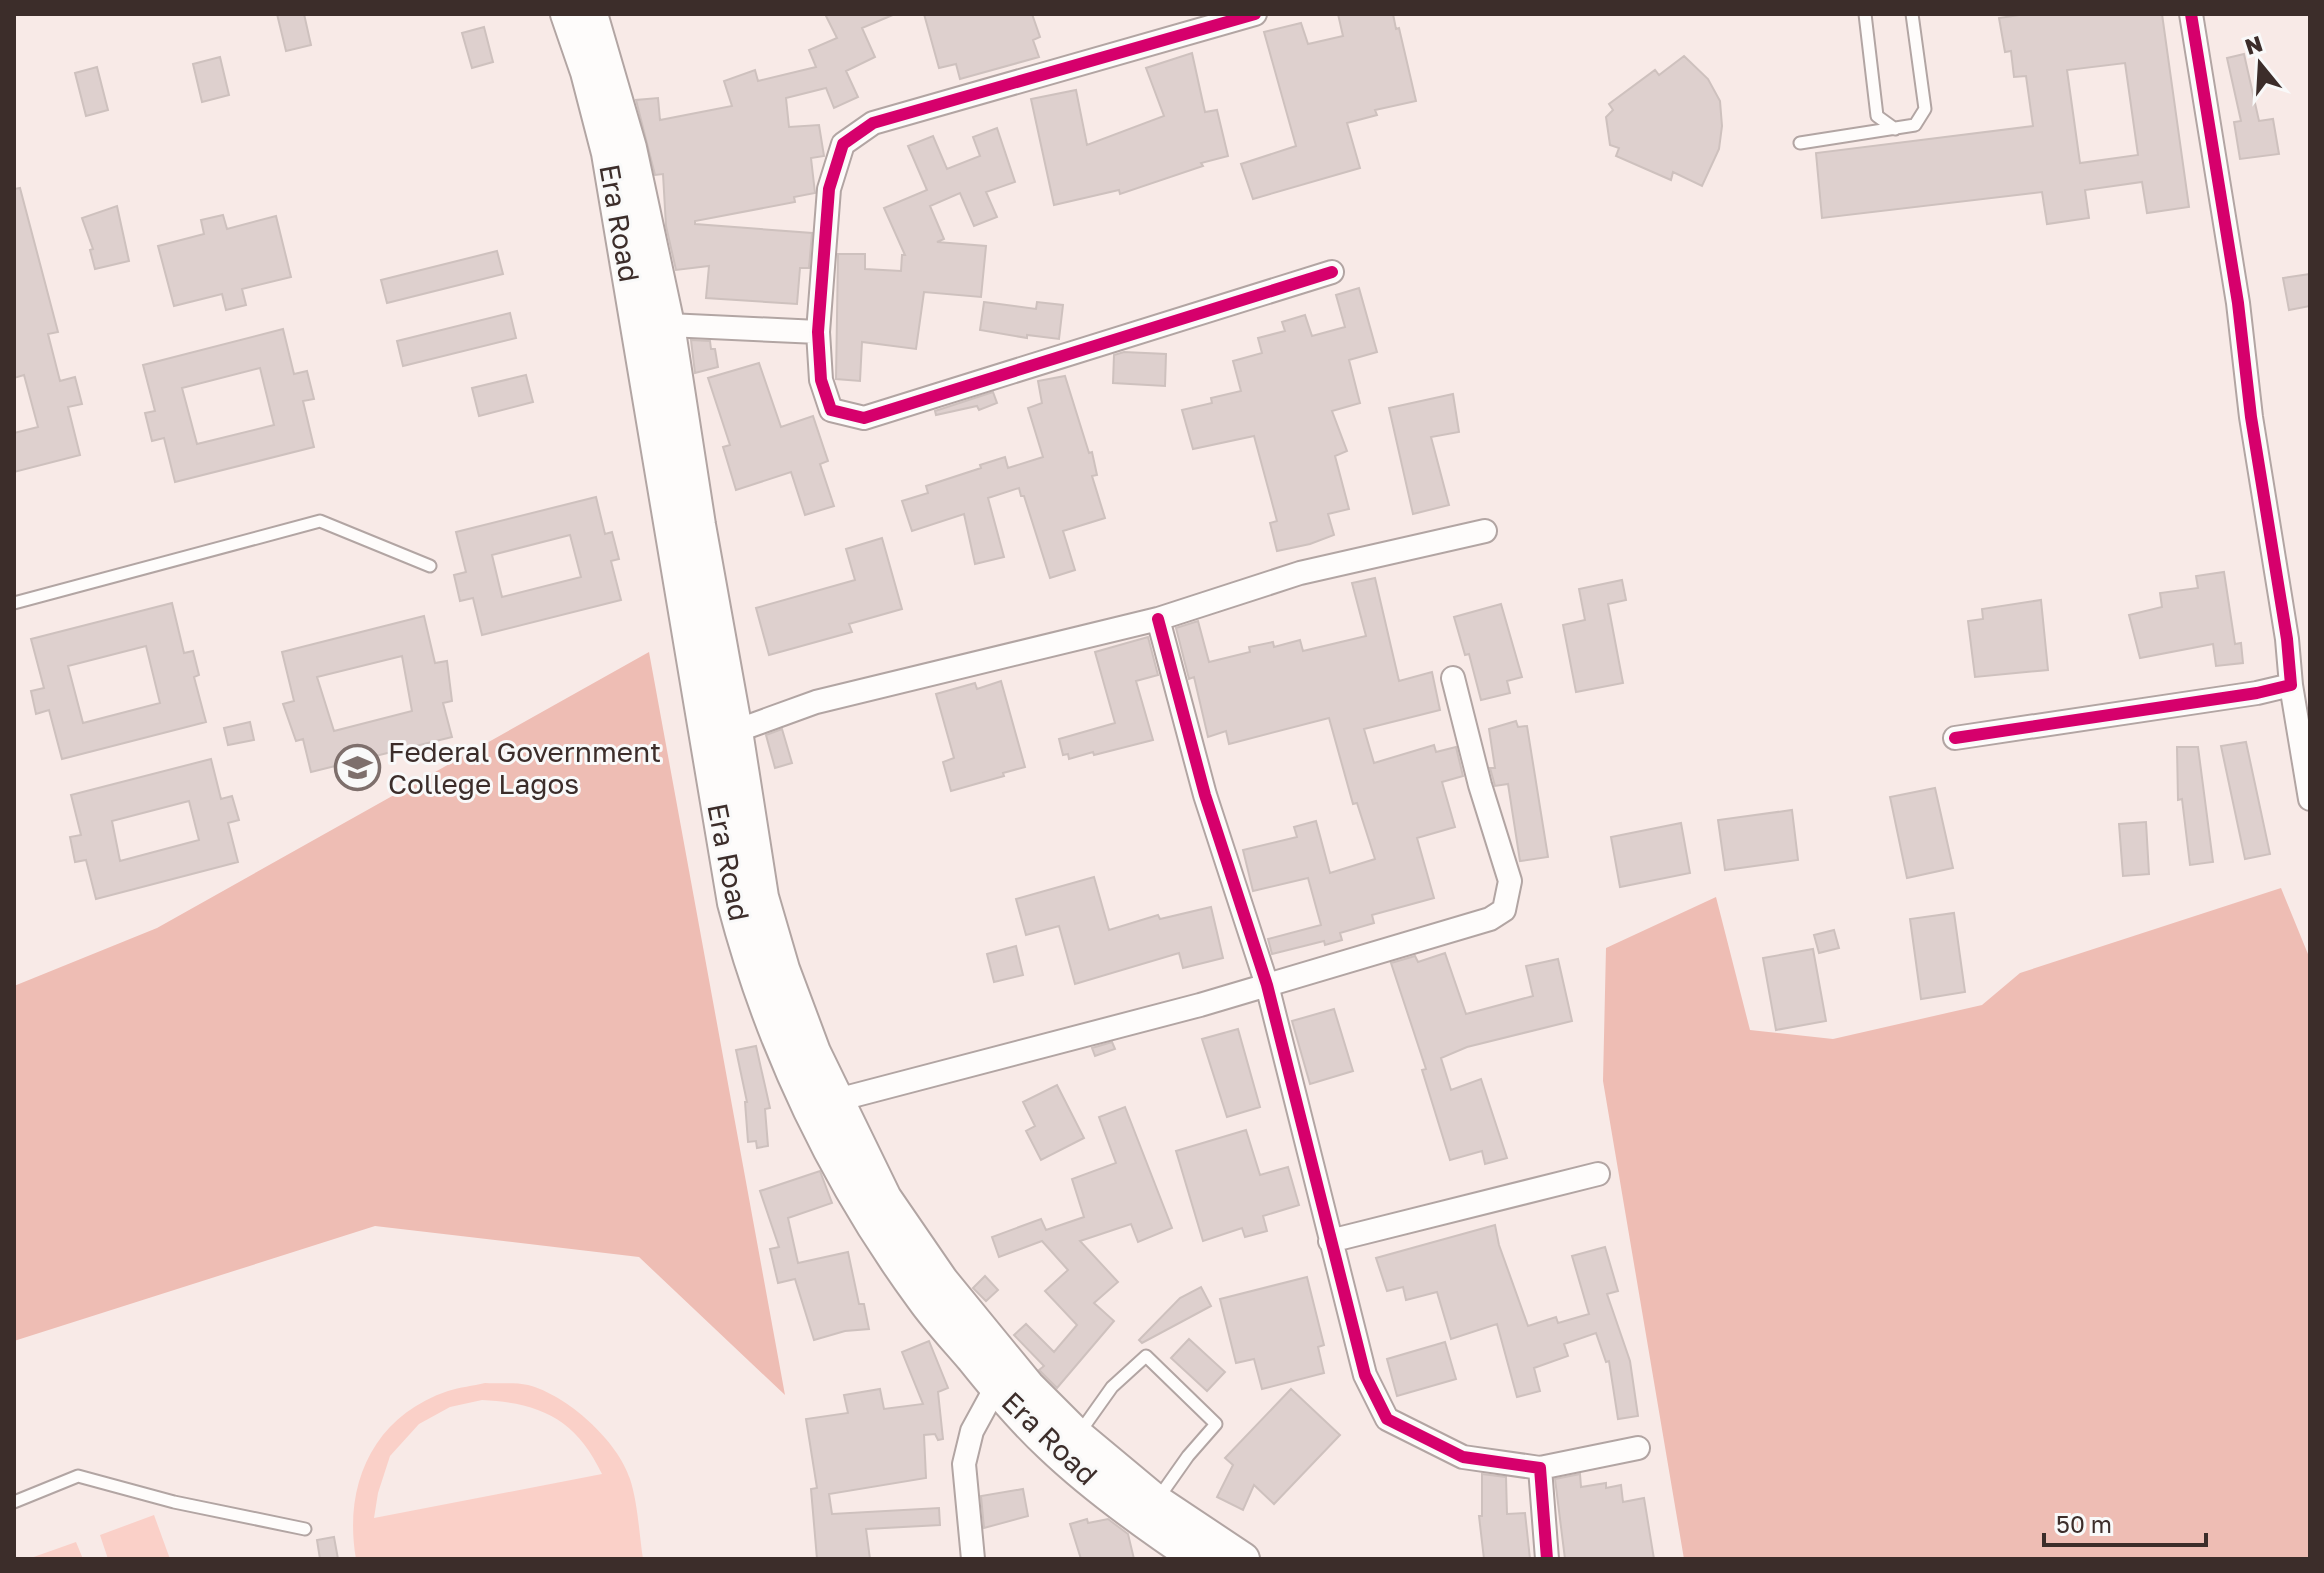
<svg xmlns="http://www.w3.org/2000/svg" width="2324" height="1573" viewBox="0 0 2324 1573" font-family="'Golos Text',sans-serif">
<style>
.green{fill:#fad0c8;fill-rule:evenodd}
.forest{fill:#eebdb4}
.building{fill:#ded0ce;stroke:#cec1be;stroke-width:2;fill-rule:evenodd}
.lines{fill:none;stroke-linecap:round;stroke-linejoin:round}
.service-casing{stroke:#b2a5a3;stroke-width:15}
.minor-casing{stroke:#b2a5a3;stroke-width:26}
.secondary-casing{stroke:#b2a5a3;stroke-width:36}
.service{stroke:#fefcfb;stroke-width:11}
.minor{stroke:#fefcfb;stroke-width:22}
.secondary{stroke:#fefcfb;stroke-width:32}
.cycleway-casing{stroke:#f9f9f9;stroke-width:17}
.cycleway{stroke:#d6006c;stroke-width:12}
.labels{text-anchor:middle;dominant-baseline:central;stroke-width:6;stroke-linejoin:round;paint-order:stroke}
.street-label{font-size:28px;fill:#3c2d2a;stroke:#f9f9f9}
.poi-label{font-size:28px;fill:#3c2d2a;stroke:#f9f9f9;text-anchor:start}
</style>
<rect width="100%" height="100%" fill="#f8eae7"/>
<path class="green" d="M485 1383C498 1384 515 1382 528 1385 567 1395 618 1441 630 1479 638 1504 639 1533 643 1559H356C343 1485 373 1416 448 1391 460 1387 473 1386 485 1383ZM482 1400C540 1403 576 1419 602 1474L374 1518 378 1493 390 1456 419 1424 450 1407Z
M154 1515 170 1559H108L100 1535Z
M76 1542 83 1559H28Z"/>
<path class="forest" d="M649 652 785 1395 639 1257 375 1226 14 1341V986L157 928Z
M2281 888 2310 959V1559H1684L1603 1081 1606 948 1716 897 1750 1030 1833 1039 1982 1005 2020 973Z"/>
<path class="building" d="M277 14H304L311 45 286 51Z
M825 14H895L862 28 875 57 846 71 858 97 834 108 826 88 786 98 789 127 819 125 824 156 811 158 815 193 794 197 795 202 695 221V224L812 233 809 268H800L797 304 706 298 709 266 676 270 666 226 663 174 655 175 636 100 658 98 660 120 732 106 724 81 755 70 758 81 816 67 809 50 837 38Z
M924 14H1032L1040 37 1033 40 1039 57 960 79 956 64 939 68Z
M1338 14H1393L1396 29 1399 28 1416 101 1375 110 1377 115 1347 123 1360 168 1253 199 1241 164 1296 146 1264 32 1301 23 1308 44 1343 36Z
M2026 14H2162L2189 207 2147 213 2142 182 2085 190 2089 218 2047 224 2042 192 1822 218 1816 153 2033 126 2026 76 2014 77 2011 51 2005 52 1999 18ZM2125 63 2138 155 2080 163 2067 70Z
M484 27 493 62 472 68 462 33Z
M1192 53 1205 112 1217 110 1228 156 1201 163 1203 166 1120 194 1119 190 1054 205 1031 99 1076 90 1087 145 1164 116 1146 68Z
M2244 54 2259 121 2273 119 2279 154 2240 159 2234 122 2241 121 2227 58Z
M1684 56 1708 79 1720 101 1722 126 1719 149 1702 186 1673 172 1671 180 1616 156 1619 148 1610 145 1606 117 1613 110 1609 104 1655 70 1659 75Z
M220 57 229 95 202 102 193 64Z
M97 67 108 110 86 116 75 73Z
M997 128 1015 182 986 192 997 217 974 226 960 193 930 206 944 239 937 242 986 246 981 297 924 292 916 349 862 342 860 381 836 379 838 254H865V269L901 271 902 255H905L884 208 927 190 908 146 933 136 947 169 980 156 973 137Z
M20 188 58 332 48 334 60 381 75 377 82 404 68 407 80 455 14 472V433L38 427 24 375 14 378V189Z
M117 206 129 261 95 269 90 250 93 249 82 218Z
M223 215 227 229 276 216 291 277 242 289 246 305 226 310 222 294 174 306 158 246 204 234 201 220Z
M497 251 503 274 387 303 381 280Z
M2310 274V306L2289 310 2283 278Z
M1359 288 1377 352 1349 360 1360 403 1332 411 1347 451 1335 456 1349 509 1328 514 1334 535 1310 544 1277 551 1270 523 1277 521 1254 436 1193 449 1182 410 1212 403 1211 398 1241 391 1233 361 1262 353 1258 338 1285 331 1282 322 1305 315 1312 336 1345 327 1336 295Z
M984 302 1036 309 1037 302 1063 305 1059 339 1027 335V338L980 330Z
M510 313 516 338 403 366 397 341Z
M283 329 294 374 307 371 314 399 303 401 314 447 175 482 164 438 152 441 145 413 155 411 143 365ZM260 368 274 425 197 444 182 388Z
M691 340 710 341 711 349H715L718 367 695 373Z
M1124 352 1166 354 1165 386 1113 383 1114 355Z
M759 363 781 427 813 416 828 461 820 464 834 506 805 515 791 472 736 490 723 447 730 445 708 378Z
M526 375 533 402 479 416 472 388Z
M1065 376 1089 453 1092 452 1097 475 1092 476 1105 518 1063 531 1075 570 1050 578 1024 496H1021L1019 488 988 498 1004 557 975 564 964 514 912 531 902 501 928 493 926 486 981 468 980 465 1005 457 1008 468 1043 457 1028 408 1042 403 1038 381Z
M993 392 997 403 979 410 977 406 936 415 935 411Z
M1453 394 1459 432 1431 437 1449 505 1413 514 1389 408Z
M596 497 605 534 612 532 619 559 611 561 621 600 482 635 473 598 460 601 454 575 466 572 456 532ZM570 535 581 577 502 597 492 555Z
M882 538 902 609 849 624 852 632 769 655 756 608 855 580 846 549Z
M2224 572 2235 644 2241 643 2243 663 2216 666 2213 644 2140 658 2129 615 2162 607 2160 593 2198 588 2196 576Z
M1375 578 1399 681 1432 672 1440 710 1364 729 1374 763 1434 745 1436 752 1456 747 1463 776 1442 782 1455 827 1417 838 1434 898 1372 915 1374 923 1340 933 1342 940 1325 945 1324 941 1272 954 1268 939 1321 925 1308 878 1253 891 1243 850 1297 837 1294 827 1316 821 1330 873 1375 859 1357 803 1353 804 1329 718 1229 744 1226 731 1208 737 1194 677 1189 679 1176 628 1198 621 1209 662 1250 652 1249 647 1273 642 1274 647 1300 640 1303 651 1366 636 1352 583Z
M1622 580 1626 600 1608 604 1623 683 1576 692 1563 625 1585 620 1579 589Z
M2041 600 2048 670 1975 677 1968 621 1983 619 1982 609Z
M172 603 184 653 193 651 199 675 194 677 206 722 62 759 49 710 36 714 31 691 44 688 31 639ZM146 646 160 703 83 723 68 666Z
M1501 604 1522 677 1507 681 1510 693 1481 700 1469 654 1465 655 1454 617Z
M424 616 435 663 447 661 452 701 443 703 452 737 311 772 303 739 296 741 283 704 294 701 282 652ZM402 656 412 711 334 731 317 677Z
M1148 637 1158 675 1136 681 1153 740 1094 755 1093 752 1069 759 1068 754 1063 755 1059 739 1115 723 1095 652Z
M1001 681 1025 767 1003 773 1004 776 951 791 943 762 954 758 936 694 975 683 977 689Z
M1516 721 1518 727 1527 726 1548 857 1520 861 1508 784 1495 786 1490 768H1495L1489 729Z
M250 722 254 740 228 745 224 728Z
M782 729 792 763 775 768 766 735Z
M2246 742 2270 854 2245 859 2221 746Z
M2177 747H2198L2213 862 2190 865 2182 799 2178 800Z
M211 759 221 799 232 796 239 820 228 823 238 862 96 899 86 860 75 862 70 837 81 835 71 795ZM189 801 199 840 120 861 112 821Z
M1935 788 1953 868 1907 878 1890 797Z
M1792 810 1798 860 1725 870 1718 820Z
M2146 822 2149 874 2123 876 2119 824Z
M1681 823 1690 873 1620 887 1611 837Z
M1094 877 1109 930 1158 915 1160 919 1211 907 1223 958 1183 968 1179 953 1075 984 1059 926 1026 935 1016 899Z
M1954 913 1965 992 1921 999 1910 919Z
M1834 930 1839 948 1819 953 1814 935Z
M1016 946 1023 975 994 982 987 954Z
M1813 949 1826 1021 1776 1030 1763 958Z
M1445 953 1466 1014 1533 996 1526 966 1558 959 1572 1021 1467 1047 1441 1058 1451 1090 1481 1079 1507 1158 1485 1164 1482 1151 1450 1160 1422 1070 1426 1069 1391 963 1415 956 1418 962Z
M1334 1009 1353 1071 1310 1084 1292 1021Z
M1238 1029 1260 1107 1227 1117 1202 1039Z
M1112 1042 1115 1049 1095 1056 1092 1048Z
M756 1046 770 1108 765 1109 768 1146 757 1148 756 1141 748 1142 745 1102H747L736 1050Z
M1057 1085 1084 1138 1041 1160 1026 1131 1035 1126 1023 1102Z
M1125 1107 1172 1228 1138 1242 1131 1224 1080 1241 1118 1282 1094 1303 1114 1321 1057 1388 1039 1370 1044 1366 1014 1335 1026 1324 1054 1352 1077 1325 1045 1291 1068 1270 1042 1241 999 1257 992 1237 1041 1219 1046 1230 1084 1217 1072 1179 1116 1163 1099 1117Z
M1246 1130 1260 1175 1288 1167 1299 1205 1263 1216 1267 1231 1245 1237 1242 1228 1203 1241 1176 1151Z
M820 1171 832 1203 788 1218 798 1263 848 1252 859 1304H864L869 1329 845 1331 814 1340 795 1279 778 1283 770 1249 779 1247 760 1191Z
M1495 1225 1499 1245 1528 1326 1556 1317 1558 1323 1589 1314 1572 1256 1605 1247 1618 1291 1607 1294 1630 1361 1638 1416 1618 1419 1609 1361 1606 1362 1596 1333 1564 1344 1568 1356 1534 1368 1540 1391 1517 1397 1497 1324 1451 1339 1437 1292 1406 1300 1403 1287 1387 1291 1376 1258Z
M985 1276 998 1290 986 1301 973 1288Z
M1307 1277 1324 1345 1318 1347 1324 1373 1262 1389 1254 1359 1236 1363 1220 1299Z
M1201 1287 1211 1306 1142 1343 1139 1340 1180 1298Z
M1189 1339 1225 1372 1207 1391 1171 1358Z
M929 1341 948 1388 938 1392 943 1439 938 1440 935 1434 924 1435 926 1478 829 1494 832 1514 939 1508 940 1525 866 1529 870 1559H817L811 1489 817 1488 806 1419 848 1413 844 1395 880 1389 884 1409 923 1404 902 1352Z
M1445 1342 1456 1379 1397 1396 1387 1359Z
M1291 1389 1340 1435 1274 1504 1254 1485 1243 1510 1217 1497 1233 1465 1225 1458Z
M1482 1474 1506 1477 1507 1514 1525 1513 1530 1559H1484L1479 1516H1482Z
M1580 1474 1581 1487 1606 1483V1488L1621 1485 1623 1502 1644 1498 1654 1559H1565L1555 1479Z
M1023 1489 1028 1516 984 1528 981 1496Z
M1087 1519 1088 1523 1108 1519 1128 1534 1134 1559H1081L1070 1524Z
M334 1537 338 1559H320L317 1540Z"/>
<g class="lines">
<defs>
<path id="service" d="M1865 14 1877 116 1895 129
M1800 143 1915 125 1925 109 1912 14
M14 603 320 521 430 566
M1080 1432 1112 1387 1146 1356 1216 1424 1188 1456 1157 1500
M14 1502 78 1476 174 1502 305 1529"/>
<path id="minor" d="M1255 14 873 123 843 144 829 189 818 332 821 380 831 410 864 418 1332 272
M668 325 818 332
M1158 619 1205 795 1267 985 1365 1375 1387 1419 1463 1457 1540 1468 1547 1559
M2291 685 2310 799
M736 731 816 702 1158 619 1300 573 1485 531
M1955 738 2257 693 2291 685 2287 639 2251 417 2238 303 2191 14
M837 1100 1200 1005 1490 919 1504 910 1510 881 1480 785 1453 678
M1330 1241 1598 1174
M1540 1468 1638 1448
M973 1559 964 1464 972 1431 996 1387"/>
<path id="secondary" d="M567 14 587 72 608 153 734 903C771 1045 836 1181 923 1299 938 1320 956 1339 973 1359 997 1389 1022 1419 1050 1445 1095 1488 1147 1525 1198 1559
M591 14 630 148 668 325 699 525 736 731 762 897 783 969 814 1052 885 1198 942 1281 1028 1386 1078 1436 1156 1501 1243 1559"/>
</defs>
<use href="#service" class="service-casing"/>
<use href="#minor" class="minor-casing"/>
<use href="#secondary" class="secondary-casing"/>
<use href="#service" class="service"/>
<use href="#minor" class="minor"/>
<use href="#secondary" class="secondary"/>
<defs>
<path id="cycleway" d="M1255 14 873 123 843 144 829 189 818 332 821 380 831 410 864 418 1332 272
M1158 619 1205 795 1267 985 1365 1375 1387 1419 1463 1457 1540 1468 1547 1559
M1955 738 2257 693 2291 685 2287 639 2251 417 2238 303 2191 14"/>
</defs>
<use href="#cycleway" class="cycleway-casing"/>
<use href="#cycleway" class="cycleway"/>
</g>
<defs>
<symbol id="school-ring" viewBox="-11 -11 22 22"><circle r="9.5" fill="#f9f9f9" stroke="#7e6f6c" stroke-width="1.5"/><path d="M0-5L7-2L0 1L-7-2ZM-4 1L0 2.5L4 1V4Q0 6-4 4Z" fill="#7e6f6c"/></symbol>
</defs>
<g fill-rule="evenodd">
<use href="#school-ring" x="332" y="742" width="51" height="51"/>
</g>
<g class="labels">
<g class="street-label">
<text transform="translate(620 223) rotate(80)">Era Road</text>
<text transform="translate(729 862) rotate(79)">Era Road</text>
<text transform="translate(1050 1438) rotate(44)">Era Road</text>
</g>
<g class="poi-label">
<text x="388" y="751">Federal Government<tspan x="388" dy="32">College Lagos</tspan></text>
</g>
</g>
<rect width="2324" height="1573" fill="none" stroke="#3c2d2a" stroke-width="32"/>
<g transform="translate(2260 64) rotate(342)" stroke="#f9f9f9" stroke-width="6" paint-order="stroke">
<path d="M0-6L14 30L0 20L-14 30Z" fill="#3c2d2a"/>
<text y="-12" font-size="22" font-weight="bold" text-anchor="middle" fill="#3c2d2a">N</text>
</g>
<path d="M2044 1533v12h162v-12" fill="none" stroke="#3c2d2a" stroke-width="4"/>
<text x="2056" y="1533" font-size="24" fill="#3c2d2a" stroke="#f9f9f9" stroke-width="6" paint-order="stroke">50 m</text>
</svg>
